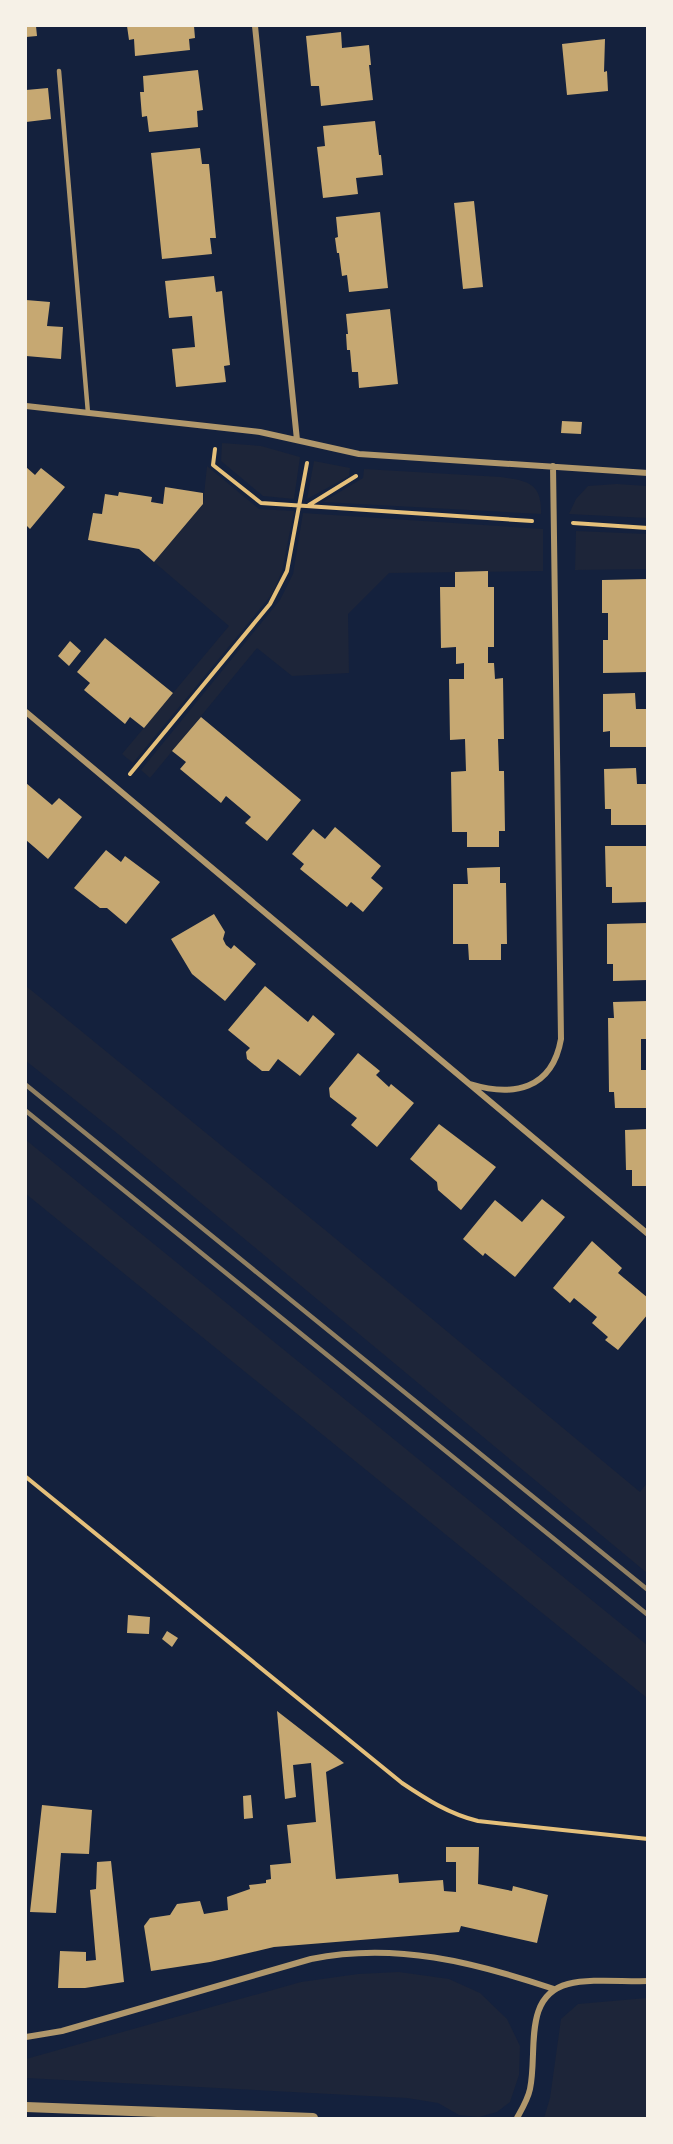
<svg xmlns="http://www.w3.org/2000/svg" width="673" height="2144" viewBox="0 0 673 2144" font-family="Helvetica,sans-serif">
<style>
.green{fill:#1d2539}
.building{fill:#c6a872}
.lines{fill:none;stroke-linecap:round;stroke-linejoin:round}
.path{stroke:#e5c07b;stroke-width:4}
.service{stroke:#b1986c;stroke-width:4.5}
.minor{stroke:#b1986c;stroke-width:6}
.tertiary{stroke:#b1986c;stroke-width:10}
.rail{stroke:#918062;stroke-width:4.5}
</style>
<rect width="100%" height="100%" fill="#14213d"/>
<path class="green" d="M222 443 261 446 300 457 294 499 263 496 221 461Z
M314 461 350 468 349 476 307 499Z
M207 466 259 509 294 511 282 571 273 593 133 763 122 754 229 626 154 562 203 504Z
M364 469 501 477C528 481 542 483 541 514L323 502 363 478Z
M617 484 647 486V518L569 514 576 499 588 486Z
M303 513 543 529V571L389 573 348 614 349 673 292 676 257 648 150 778 141 770 280 600 293 574Z
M576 531 647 534V569L575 570Z
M26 986 330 1234 640 1492 647 1483V1573L118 1134 26 1061Z
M26 1140 647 1645V1698L26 1194Z
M399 1972 449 1979 480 1993 507 2019 520 2046 519 2075 510 2102 497 2112 479 2117 459 2115 438 2103 407 2098 26 2078V2059L301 1982 358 1974Z
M647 1998V2118H544L550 2098 561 2019 578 2004Z"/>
<path class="building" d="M26 26H36L37 36 26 37Z
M127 26H194L195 38 189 39 190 50 135 56 134 39 129 40Z
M341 32 342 48 369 45 371 65H369L373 100 321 106 319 86H311L306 36Z
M605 39 604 72 607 71 608 91 567 95 562 44Z
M198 70 203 110 197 111 198 127 149 132 147 116 142 117 140 92H144L143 76Z
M48 88 51 119 26 122V90Z
M375 121 379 155H381L383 175 356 178 358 194 323 198 317 147 325 146 323 126Z
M200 148 202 164H209L216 238H210L212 254 162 259 151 153Z
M474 201 483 287 463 289 454 203Z
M380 212 388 288 349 292 347 275 342 276 339 253H337L335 238 338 237 336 217Z
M214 276 216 292 222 291 224 311 230 365 224 366 226 382 176 387 172 349 195 347 192 316 169 318 165 281Z
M26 300 50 302 47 326 63 327 61 359 26 356Z
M390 309 398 384 359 388 358 372H352L350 350H347L346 334H348L346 314Z
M562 421 582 422 581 434 561 433Z
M26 467 35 475 41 468 65 487 30 529 26 525Z
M165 487 203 493V504L154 562 139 549 88 540 93 513 102 514 105 494 118 496 119 492 139 495 152 497 151 502 163 504Z
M488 571V587H494V647H488V663H494L495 679 503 678 504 739H498L499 771H504L505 831H499V847H467V832H452L451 772 466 771 465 739 450 740 449 679H464V663L456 664V647L441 648 440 587H455V572Z
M648 579V672L603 673V640H608V613H602V580Z
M105 638 173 693 144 728 130 717 125 724 84 690 90 683 77 672Z
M70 641 81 651 69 666 58 656Z
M635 693 636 709H648V747H610V731L603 732V694Z
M201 717 301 800 267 841 245 823 251 817 226 796 221 803 180 769 186 762 172 751Z
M636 768 637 784H648V825H611V809H605L604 769Z
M26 783 52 805 59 798 82 817 48 859 26 840Z
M335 827 381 866 371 878 383 888 363 912 351 902 347 907 300 869 304 864 292 854 313 829 325 839Z
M605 846H648V902L612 903V887H606Z
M106 850 121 862 125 856 160 882 126 924 107 908H100L74 888Z
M500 867V883H506L507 944H501V960H469L468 944H453V884H468L467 868Z
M214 914 225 932 223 939 226 945 231 949 234 945 256 964 225 1001 192 974 171 939Z
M648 923V980L613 981V964H607V924Z
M265 986 308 1022 313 1015 335 1034 300 1076 278 1059 269 1071H262L247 1059 246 1052 250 1048 228 1030Z
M648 1001V1039H641V1070H648V1108H615L614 1092H609L608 1018H614L613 1002Z
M358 1053 380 1071 376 1075 389 1087 391 1084 414 1103 377 1147 351 1125 357 1118 330 1097 329 1088Z
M439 1124 496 1167 461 1210 438 1190 437 1182 410 1159Z
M648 1129V1186H632V1170H626L625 1130Z
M542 1199 565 1217 515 1277 485 1253 483 1256 463 1239 495 1200 522 1222Z
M592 1241 622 1268 618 1273 648 1298V1314L618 1350 605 1340 608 1337 592 1323 597 1317 574 1298 570 1303 553 1288Z
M128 1615 150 1617 149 1634 127 1633Z
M167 1631 178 1638 172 1647 162 1639Z
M277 1711 344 1763 326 1772 336 1879 398 1874 399 1883 443 1880 444 1891 456 1892V1862H446V1847H479L478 1884 512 1891 513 1886 548 1895 537 1943 461 1926 459 1932 274 1947 210 1962 151 1971 144 1926 150 1918 170 1915 177 1904 200 1901 204 1914 228 1910 227 1897 250 1889 249 1885 266 1883V1880L271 1879 270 1865 291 1863 287 1825 316 1822 311 1763 293 1765 296 1797 285 1799Z
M251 1795 253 1818 244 1819 243 1796Z
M42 1805 92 1810 89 1854 61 1853 56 1913 30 1912Z
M111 1861 124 1982 85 1988H58L60 1951 86 1952V1961L96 1960 90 1890 96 1889 97 1862Z"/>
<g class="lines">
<path class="path" d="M215 449 213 465 261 503 532 521
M309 505 356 476
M573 523 648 528
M130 774 270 604 287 571 307 463
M26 1477 402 1783C426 1799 449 1814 478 1821L648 1839"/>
<path class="service" d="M59 71 88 413"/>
<path class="minor" d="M255 26 297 440
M26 406 260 432 359 454 648 473
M26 712 648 1234
M470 1084C513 1097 552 1090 561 1039L553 466
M26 2037 62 2031 311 1959C395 1942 474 1962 554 1989
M517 2118C522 2109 528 2099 530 2089 538 2052 522 1996 568 1984 591 1978 624 1982 648 1981"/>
<path class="tertiary" d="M26 2107 313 2118"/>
<path class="rail" d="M26 1085 648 1590
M26 1111 648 1615"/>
</g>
<rect width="673" height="2144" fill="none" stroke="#f6f1e7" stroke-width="54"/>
</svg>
